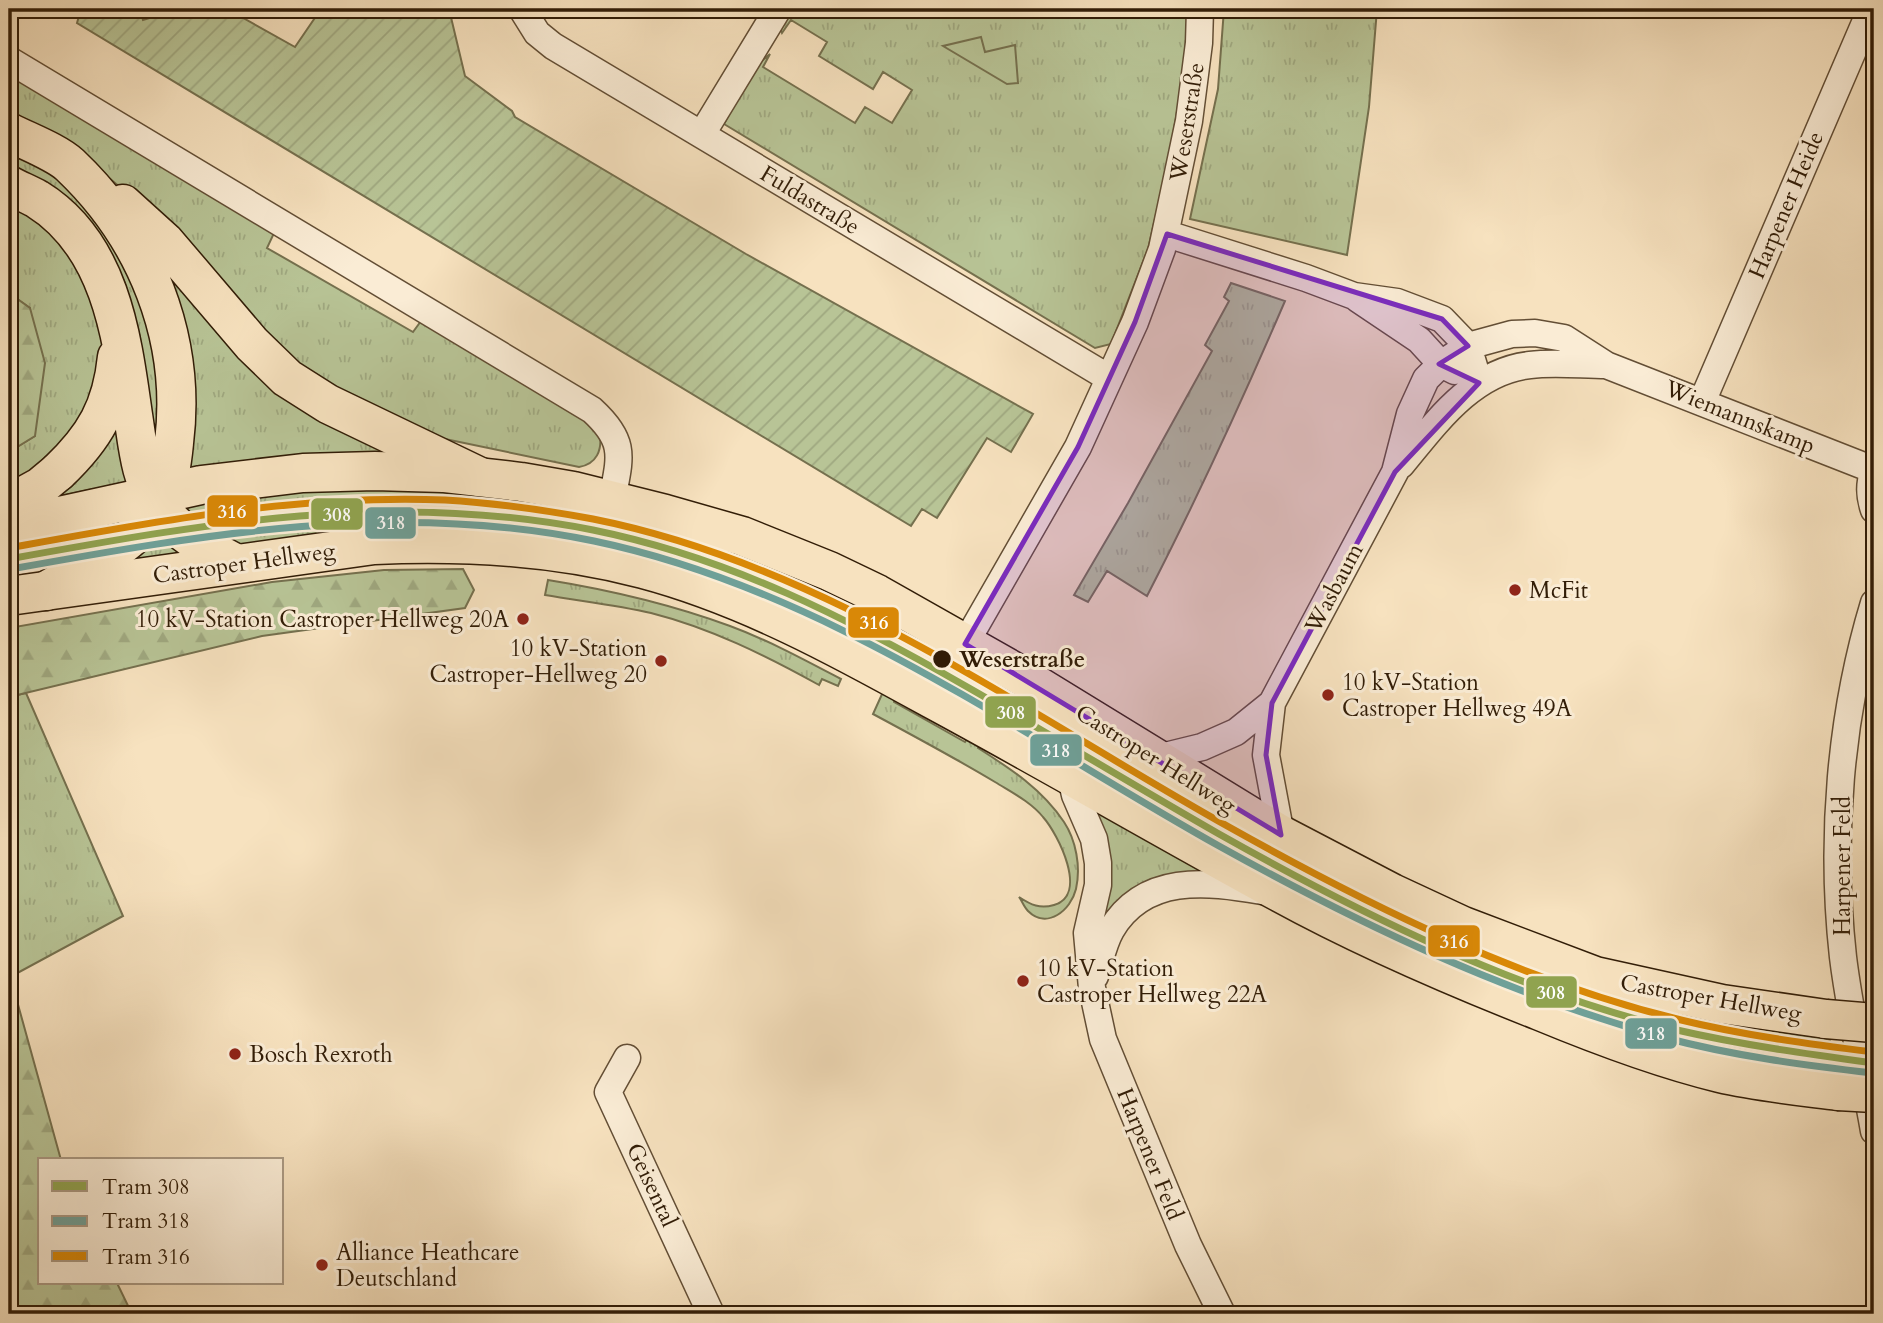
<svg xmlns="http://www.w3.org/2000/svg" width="1883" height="1323" viewBox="0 0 1883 1323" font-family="Cardo,serif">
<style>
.grass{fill:url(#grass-tufts);stroke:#75704e;stroke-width:2}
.forest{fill:url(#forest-firs);stroke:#75704e;stroke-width:2}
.park{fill:#b8c496;stroke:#75704e;stroke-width:2}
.garden{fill:url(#garden-furrows);stroke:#75704e;stroke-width:2}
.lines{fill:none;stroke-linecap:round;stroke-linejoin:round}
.minor-casing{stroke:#634e35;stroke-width:29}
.primary-casing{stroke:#321d07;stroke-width:41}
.motorway-casing{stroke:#321d07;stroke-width:41}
.minor{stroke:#faecd5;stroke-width:26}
.primary{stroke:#f7e2bf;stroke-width:38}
.motorway{stroke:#f7e2bf;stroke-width:38}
.primary-bridge-casing{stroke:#321d07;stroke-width:41;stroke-linecap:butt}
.primary-bridge{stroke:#f7e2bf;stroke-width:38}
.tram-1-casing{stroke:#faecd5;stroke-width:12}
.tram-2-casing{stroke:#faecd5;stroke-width:12}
.tram-3-casing{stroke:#faecd5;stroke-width:12}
.tram-1{stroke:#90a34f;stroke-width:7}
.tram-2{stroke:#6fa098;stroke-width:7}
.tram-3{stroke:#d98807;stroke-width:7}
.marked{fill:#7b2cbf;fill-opacity:0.2;stroke:#7b2cbf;stroke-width:5;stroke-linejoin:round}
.poi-dot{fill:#8f2418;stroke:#faecd5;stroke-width:2.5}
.stop-dot{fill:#321d07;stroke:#faecd5;stroke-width:2.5}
.labels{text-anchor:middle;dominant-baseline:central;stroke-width:6;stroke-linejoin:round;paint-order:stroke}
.street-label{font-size:23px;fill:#321d07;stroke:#faecd5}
.poi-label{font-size:23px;fill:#321d07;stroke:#faecd5;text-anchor:start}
.stop-label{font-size:23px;font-weight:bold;fill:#321d07;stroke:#faecd5;text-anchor:start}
.line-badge{stroke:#faecd5;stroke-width:2.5}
.badge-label{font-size:19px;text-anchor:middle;font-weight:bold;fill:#fff}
</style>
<defs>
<pattern id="grass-tufts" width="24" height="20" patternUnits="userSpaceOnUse" patternTransform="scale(1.75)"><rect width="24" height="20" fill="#b8c496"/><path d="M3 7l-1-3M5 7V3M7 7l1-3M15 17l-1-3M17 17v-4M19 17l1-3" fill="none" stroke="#9fa880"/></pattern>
<pattern id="forest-firs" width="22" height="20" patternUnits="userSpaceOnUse" patternTransform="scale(1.75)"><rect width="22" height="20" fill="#b8c496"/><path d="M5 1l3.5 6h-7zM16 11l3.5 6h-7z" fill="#9fa880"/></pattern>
<pattern id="garden-furrows" width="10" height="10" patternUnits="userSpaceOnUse" patternTransform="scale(1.75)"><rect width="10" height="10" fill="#b8c496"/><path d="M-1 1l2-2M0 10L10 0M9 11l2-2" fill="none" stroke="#9fa880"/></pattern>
</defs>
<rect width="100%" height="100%" fill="#f7e2bf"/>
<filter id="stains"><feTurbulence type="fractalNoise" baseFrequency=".00286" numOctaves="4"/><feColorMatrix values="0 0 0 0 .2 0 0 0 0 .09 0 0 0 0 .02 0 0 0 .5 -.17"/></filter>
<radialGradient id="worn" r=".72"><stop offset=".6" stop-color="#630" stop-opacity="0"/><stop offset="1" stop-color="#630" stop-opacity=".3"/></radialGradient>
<path class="grass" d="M787 9H1187V53L1169 158 1148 249 1111 344 1095 348 724 124 753 68 770 54 763 67 855 123 865 107 892 123 912 90 883 72 873 89 819 56 827 42 791 20 782 33 778 23Z
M1224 9H1377L1369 107 1347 255 1190 219 1218 89Z
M9 71 275 231 267 248 413 332 421 321 593 423 600 434C602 450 597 464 579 467L421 434 293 368 141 205 95 166 9 117Z
M9 141 87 198 138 276 169 396 153 460 140 337 124 281 96 234 9 169Z
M9 199 73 252 102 311 104 357 75 439 9 490V452L35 436 30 308 9 293Z
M139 230 182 279 414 451 185 473Z
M1231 283 1285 301C1242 401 1197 499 1147 596L1107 571 1088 602 1074 595 1128 503 1212 351 1205 345 1229 301 1224 297Z
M116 410 128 484 88 490 51 498Z
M388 485 570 504 744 551 906 627 902 635C847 606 793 578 734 556 558 492 371 483 187 515L186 511 194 501Z
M346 515C443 515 539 519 633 544 656 550 678 556 700 563 722 571 744 582 766 587L762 595 704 573 243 545 200 531 274 521Z
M151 539H166L189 553 121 563Z
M90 551 59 562 9 571V563Z
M548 580C610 590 670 604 730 626 768 640 805 660 841 679L838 686 822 679 819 685C765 655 710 628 651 613 617 605 580 601 545 595Z
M911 660C1127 782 1335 922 1571 1005 1656 1035 1745 1052 1834 1064L1836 1076C1790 1070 1745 1064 1700 1053 1637 1038 1575 1012 1515 988 1303 901 1108 777 906 668Z
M883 692 894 698V702L965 742 967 739 979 745 978 748C1011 769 1042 789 1064 822 1076 840 1081 867 1076 889 1071 910 1047 930 1028 911 1024 907 1022 901 1019 897 1031 905 1040 909 1054 905 1089 895 1058 834 1043 817 1031 802 1011 792 995 782 955 758 914 736 873 714Z
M26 693 123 916 10 977 9 697Z
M1048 709C1226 822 1406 935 1609 994 1680 1015 1755 1024 1828 1033L1830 1041 1818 1044C1748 1032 1679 1019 1611 999 1408 939 1225 823 1044 716Z
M1095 811 1210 871 1102 926Z"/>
<path class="forest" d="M9 293 30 308 45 363 35 436 9 452Z
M463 569 474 590 465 608 262 636 9 697V628L272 582 384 570Z
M9 972 61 1160H40V1283H117L132 1314H15L9 1296Z"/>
<path class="park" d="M981 37 985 52 1015 45 1018 83 1007 84 943 46Z"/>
<path class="garden" d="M81 9H140L143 20 179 9H227L295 47 321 9H449L465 76 512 111 515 117 746 254 1033 414 1011 452 987 438 937 518 922 509 911 526 77 23Z"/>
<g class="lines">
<defs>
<path id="minor" d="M522 9 537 33 553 46 1109 378
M9 60 592 410C627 442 620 457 612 500
M702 134 778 9
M1167 234 1306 278 1354 296 1397 302 1442 319 1468 346 1479 383
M1358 299 1419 340 1441 364 1455 371
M1702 402 1871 9
M1401 465C1435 424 1472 371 1530 365 1554 362 1581 365 1606 365
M1874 469C1869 484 1869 495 1874 510
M1874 603C1840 715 1830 840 1843 957 1850 1015 1864 1073 1874 1131
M965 644 1078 447 1135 322 1162 249 1189 121 1199 43 1200 9
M1272 703 1266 755 1281 835
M1153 759 1202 747 1236 732 1272 703 1395 472 1410 414 1426 379 1441 364 1468 346 1512 334 1535 333 1564 338 1606 365 1874 470
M1070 774 1075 795 1094 839 1098 863V885L1087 933 1092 988 1103 1039 1188 1245 1222 1314
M1095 976C1100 962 1103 944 1111 930 1144 874 1206 881 1262 891
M627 1058 608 1092 711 1314"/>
<path id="primary" d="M9 504 40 487 58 472
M9 527 201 485 303 473 375 471 443 473 521 482 573 491 665 514 742 536 829 571 877 594 1020 675 1281 835 1392 893 1463 926 1595 976 1722 1004 1826 1019
M9 596 374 545C464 541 556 546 643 569 745 596 840 648 932 699 1049 762 1163 829 1279 892 1363 938 1451 976 1540 1011 1598 1035 1658 1058 1720 1073 1759 1082 1799 1086 1838 1091"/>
<path id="motorway" d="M9 132C26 141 56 152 70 165 146 237 187 338 174 443 172 463 169 486 159 504 136 546 85 567 46 591
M9 185C18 190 28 194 37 199 111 245 122 337 133 415 138 447 140 479 159 506 178 534 206 548 235 563
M123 204 165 242 252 344 287 378 328 404 480 477
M58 472C95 437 112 407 117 357"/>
</defs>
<use href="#minor" class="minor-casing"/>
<use href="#primary" class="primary-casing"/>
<use href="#motorway" class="motorway-casing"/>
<use href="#minor" class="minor"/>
<use href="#primary" class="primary"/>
<use href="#motorway" class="motorway"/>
<defs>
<path id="primary-bridge" d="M1826 1019 1874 1023
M1838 1091 1874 1093"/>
</defs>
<use href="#primary-bridge" class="primary-bridge-casing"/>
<use href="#primary-bridge" class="primary-bridge"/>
<defs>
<path id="tram-1" d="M9 559C208 523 391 490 593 530 731 558 849 619 969 688 1053 736 1135 786 1219 834 1363 915 1516 991 1677 1030 1742 1045 1808 1054 1874 1063"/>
<path id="tram-2" d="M11 569C206 534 397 500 594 541 824 589 1017 733 1219 846 1361 925 1508 995 1666 1038 1734 1056 1803 1065 1873 1073"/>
<path id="tram-3" d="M9 548C152 522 298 494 445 500 495 503 544 510 593 519 826 565 1025 713 1229 827 1370 906 1519 980 1677 1019 1742 1035 1808 1044 1874 1052"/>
</defs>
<use href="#tram-1" class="tram-1-casing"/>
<use href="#tram-2" class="tram-2-casing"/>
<use href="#tram-3" class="tram-3-casing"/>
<use href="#tram-1" class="tram-1"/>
<use href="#tram-2" class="tram-2"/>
<use href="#tram-3" class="tram-3"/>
</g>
<path class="marked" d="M1167 234 1442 319 1468 346 1439 364 1479 383 1395 472 1272 703 1266 755 1281 835 965 644 1078 447 1135 322Z"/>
<g class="poi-dot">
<circle cx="1515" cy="590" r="7"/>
<circle cx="523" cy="619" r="7"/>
<circle cx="661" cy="661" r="7"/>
<circle cx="1328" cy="695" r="7"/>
<circle cx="1023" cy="981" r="7"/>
<circle cx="235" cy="1054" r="7"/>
<circle cx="322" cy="1265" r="7"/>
</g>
<circle class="stop-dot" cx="942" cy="659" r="10"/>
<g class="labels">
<g class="street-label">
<text transform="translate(1187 122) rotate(-81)">Weserstraße</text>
<text transform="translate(810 200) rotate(31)">Fuldastraße</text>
<text transform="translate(1786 205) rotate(-67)">Harpener Heide</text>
<text transform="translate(1740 417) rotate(22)">Wiemannskamp</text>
<text transform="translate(244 563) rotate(-8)">Castroper Hellweg</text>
<text transform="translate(1334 588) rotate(-62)">Wasbaum</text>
<text transform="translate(1156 759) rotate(32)">Castroper Hellweg</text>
<text transform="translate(1842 866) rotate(-90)">Harpener Feld</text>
<text transform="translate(1711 998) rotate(10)">Castroper Hellweg</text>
<text transform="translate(1150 1154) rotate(68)">Harpener Feld</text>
<text transform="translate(652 1185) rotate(65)">Geisental</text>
</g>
<g class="poi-label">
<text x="1529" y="590">McFit</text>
<text x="509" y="619" text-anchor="end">10 kV-Station Castroper Hellweg 20A</text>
<text x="647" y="648" text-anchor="end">10 kV-Station<tspan x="647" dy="26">Castroper-Hellweg 20</tspan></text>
<text x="1342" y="682">10 kV-Station<tspan x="1342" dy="26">Castroper Hellweg 49A</tspan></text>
<text x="1037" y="968">10 kV-Station<tspan x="1037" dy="26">Castroper Hellweg 22A</tspan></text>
<text x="249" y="1054">Bosch Rexroth</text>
<text x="336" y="1252">Alliance Heathcare<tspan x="336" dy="26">Deutschland</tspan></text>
</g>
<g class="stop-label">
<text x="959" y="659">Weserstraße</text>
</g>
</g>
<g class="line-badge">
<rect x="206" y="494" width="53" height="34" rx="7" fill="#d98807"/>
<rect x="310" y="497" width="54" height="34" rx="7" fill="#90a34f"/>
<rect x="364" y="506" width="53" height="34" rx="7" fill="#6fa098"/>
<rect x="847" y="606" width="53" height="33" rx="7" fill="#d98807"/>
<rect x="984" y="695" width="53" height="34" rx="7" fill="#90a34f"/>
<rect x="1029" y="733" width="54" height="34" rx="7" fill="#6fa098"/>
<rect x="1427" y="924" width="54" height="34" rx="7" fill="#d98807"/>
<rect x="1525" y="975" width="53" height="34" rx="7" fill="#90a34f"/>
<rect x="1624" y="1017" width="54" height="33" rx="7" fill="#6fa098"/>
</g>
<g class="badge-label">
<text x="232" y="518">316</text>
<text x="337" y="521">308</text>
<text x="391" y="529">318</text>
<text x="874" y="629">316</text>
<text x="1011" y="719">308</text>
<text x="1056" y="757">318</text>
<text x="1454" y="948">316</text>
<text x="1551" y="999">308</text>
<text x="1651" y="1040">318</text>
</g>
<rect width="1883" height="1323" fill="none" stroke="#f7e2bf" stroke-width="35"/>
<rect x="10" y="10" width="1862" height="1302" fill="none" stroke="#321d07" stroke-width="3.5"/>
<rect x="18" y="18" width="1848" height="1288" fill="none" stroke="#321d07" stroke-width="2"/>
<rect x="38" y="1158" width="245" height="126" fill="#faecd5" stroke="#aa9983" stroke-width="2"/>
<rect x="52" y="1181" width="35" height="10" fill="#90a34f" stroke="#aa9983" stroke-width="2"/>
<text x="102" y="1194" font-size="21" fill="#321d07">Tram 308</text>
<rect x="52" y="1216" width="35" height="10" fill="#6fa098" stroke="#aa9983" stroke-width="2"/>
<text x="102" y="1228" font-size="21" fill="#321d07">Tram 318</text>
<rect x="52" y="1251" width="35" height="10" fill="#d98807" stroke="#aa9983" stroke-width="2"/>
<text x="102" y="1264" font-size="21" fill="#321d07">Tram 316</text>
<rect width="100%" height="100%" filter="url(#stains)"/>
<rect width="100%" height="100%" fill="url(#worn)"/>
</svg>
